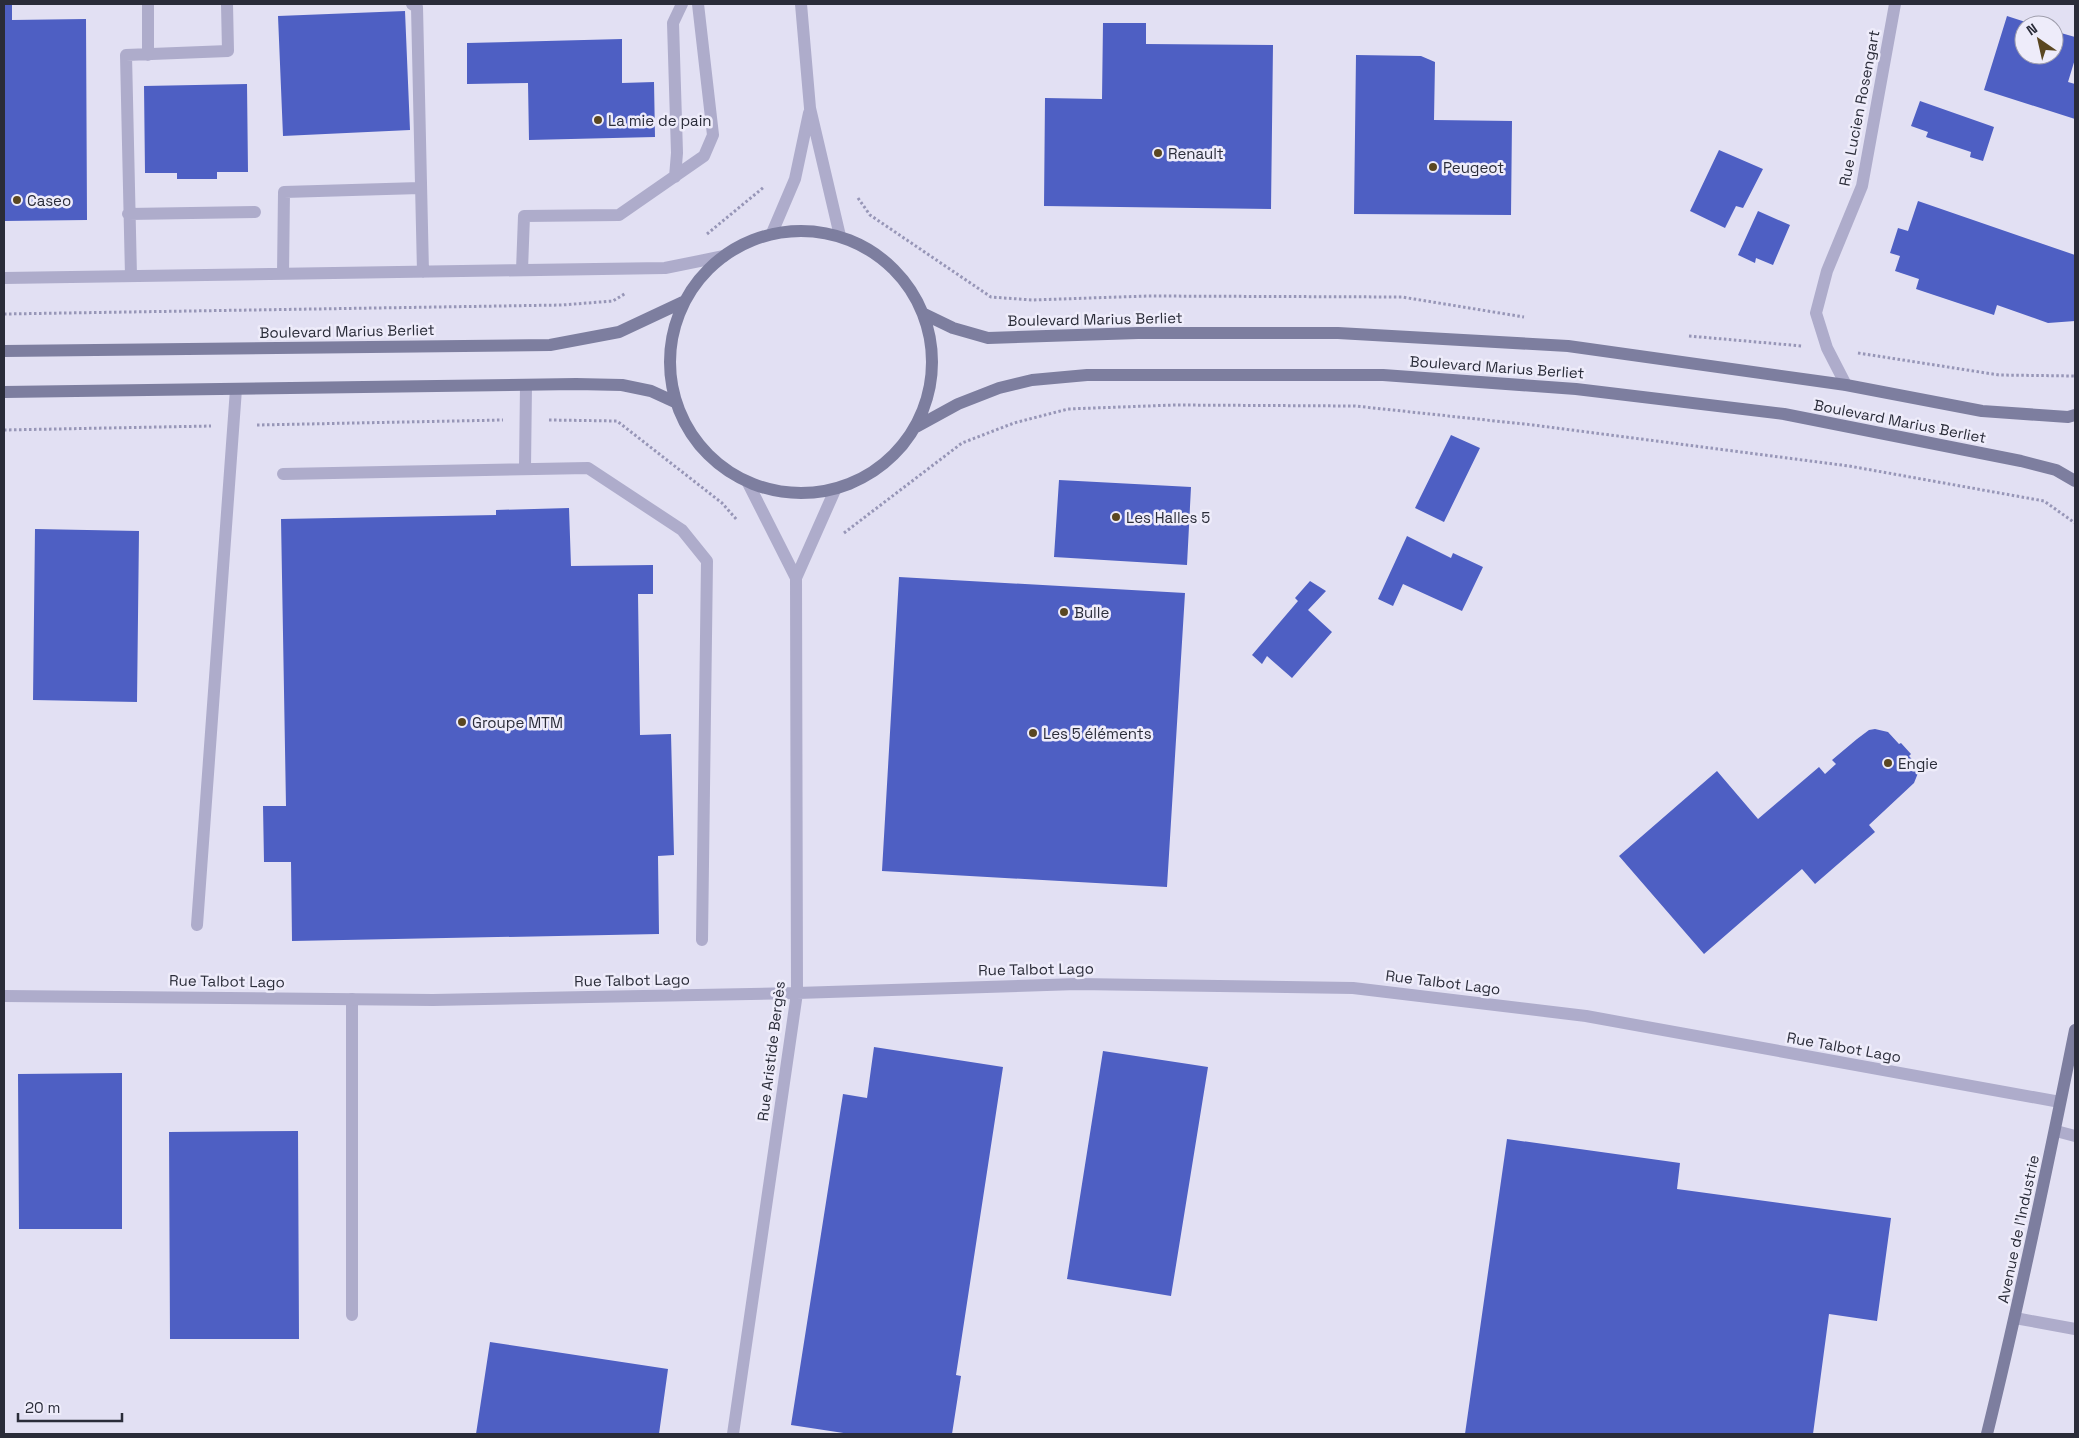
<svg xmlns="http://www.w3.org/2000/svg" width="2079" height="1438" viewBox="0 0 2079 1438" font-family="'Space Grotesk',sans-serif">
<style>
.building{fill:#4e5fc3}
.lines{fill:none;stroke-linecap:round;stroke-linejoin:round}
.path{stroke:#9796b7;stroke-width:3;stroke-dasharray:2.5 2.5;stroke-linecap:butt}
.lane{stroke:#aeaccb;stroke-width:12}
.street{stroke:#aeaccb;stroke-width:12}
.secondary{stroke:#7d7e9f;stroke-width:12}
.poi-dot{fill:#5a4721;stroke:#eeecfa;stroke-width:2}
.labels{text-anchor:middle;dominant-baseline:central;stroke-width:5;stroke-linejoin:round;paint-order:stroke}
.street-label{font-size:15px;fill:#2a2c39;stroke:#eeecfa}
.poi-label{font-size:15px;fill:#2a2c39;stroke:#eeecfa;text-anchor:start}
</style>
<rect width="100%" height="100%" fill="#e2e0f3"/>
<path class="building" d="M4 4H12V20L86 19 87 220 4 221Z
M405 11 410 130 283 136 278 16Z
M2007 16 2035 25H2024V55H2054V31L2075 37V59L2068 82 2075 84V119L1984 90Z
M1103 23H1146V44L1273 45 1271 209 1044 206 1045 98 1102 99Z
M622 39V83L654 82 655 137 529 140 528 83 467 84V43Z
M1356 55 1421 56 1435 62 1434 120 1512 121 1511 215 1354 214Z
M247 84 248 172H217V179H177V173H145L144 86Z
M1920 101 1994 127 1983 161 1970 157 1971 152 1926 137 1928 132 1911 126Z
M1719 150 1763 169 1743 208 1736 206 1725 228 1690 211Z
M1918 201 2075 255V321L2048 323 1997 305 1994 315 1916 289 1919 279 1895 271 1900 256 1890 253 1898 228 1908 231Z
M1758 211 1790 225 1773 265 1756 258 1755 263 1738 255Z
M1451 435 1480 448 1444 522 1415 508Z
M1059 480 1191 487 1187 565 1054 557Z
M569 508 571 566 653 565V594H638L640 735 671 734 674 855 658 856 659 934 292 941 291 862H264L263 806H286L281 519 496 515V510Z
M35 529 139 531 137 702 33 700Z
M1407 536 1451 558 1453 553 1483 567 1462 611 1403 584 1393 606 1378 599Z
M899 577 1185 593 1167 887 882 871Z
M1310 581 1326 591 1308 610 1332 632 1292 678 1267 656 1262 664 1252 655 1298 601 1295 598Z
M1875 729 1888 732 1899 744 1901 743 1911 754 1909 756 1920 768 1914 783 1869 825 1875 832 1815 884 1802 869 1704 954 1619 856 1717 771 1758 819 1819 767 1825 774 1836 764 1832 760 1857 739 1869 730Z
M874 1047 1003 1067 956 1375 961 1376 952 1434H850L791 1425 843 1094 867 1098Z
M1103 1051 1208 1067 1171 1296 1067 1279Z
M122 1073V1229H19L18 1074Z
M298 1131 299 1339H170L169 1132Z
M1507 1139 1680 1163 1677 1189 1891 1218 1877 1321 1829 1314 1813 1434H1465Z
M490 1342 668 1369 659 1434H476Z"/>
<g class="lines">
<path class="path" d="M858 198 870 215 991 297 1032 300 1148 296 1402 297 1524 317
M707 234 764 187
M4 314 562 305 613 301 626 293
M1689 336 1802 346
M1858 353 1999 375 2075 376
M549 420 617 421 722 503 737 520
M257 425 503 420
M4 430 211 426
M844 533 962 443 1014 423 1068 409 1174 405 1355 406 1533 425 1849 466 2044 501 2075 523"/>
<path class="lane" d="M148 4V55
M412 4 417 7 423 272
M675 177 677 153 673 23 682 4
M128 214 255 212
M522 270 524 216 619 215 704 156 713 135 698 4
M283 274 284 192 420 188
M131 276 126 55 228 51 227 4
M4 278 665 268 724 256
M525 468 526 385
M283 474 588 468 682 530 707 561 702 940
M197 925 236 389
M352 999V1315"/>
<path class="street" d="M801 4 810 108 840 236
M772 233 795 179 809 113
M1846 385 1827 348 1816 313 1827 271 1862 186 1895 4
M748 483 796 578
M4 996 433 1000 797 993 1077 984 1353 988 1586 1016 2060 1102
M2056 1131 2075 1136
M2015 1318 2075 1329
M733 1434 797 993 796 578 835 490"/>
<path class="secondary" d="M670 362a131 131 0 1 1 262 0a131 131 0 1 1-262 0Z
M924 314 953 328 988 338 1138 333H1338L1568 346 1846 385 1982 411 2068 417 2075 415
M4 351 550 345 619 332 683 302
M4 392 576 384 622 385 651 391 675 402
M916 427 958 404 999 388 1032 380 1087 375H1383L1576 389 1784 414 2021 461 2056 470 2075 481
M1987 1434C2020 1300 2048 1165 2075 1030"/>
</g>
<g class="poi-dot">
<circle cx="598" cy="120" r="5"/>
<circle cx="1158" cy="153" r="5"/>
<circle cx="1433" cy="167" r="5"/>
<circle cx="17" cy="200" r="5"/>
<circle cx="1116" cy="517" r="5"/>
<circle cx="1064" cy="612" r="5"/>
<circle cx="462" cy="722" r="5"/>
<circle cx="1033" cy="733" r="5"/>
<circle cx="1888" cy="763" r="5"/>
</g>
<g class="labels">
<g class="street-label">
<text transform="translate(1859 108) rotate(-79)">Rue Lucien Rosengart</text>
<text transform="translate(1095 319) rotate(-1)">Boulevard Marius Berliet</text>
<text transform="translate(347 331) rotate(-1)">Boulevard Marius Berliet</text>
<text transform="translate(1497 367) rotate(4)">Boulevard Marius Berliet</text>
<text transform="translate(1900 421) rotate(11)">Boulevard Marius Berliet</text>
<text transform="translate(1036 969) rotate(-1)">Rue Talbot Lago</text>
<text transform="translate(632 980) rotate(-1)">Rue Talbot Lago</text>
<text transform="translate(227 981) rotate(1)">Rue Talbot Lago</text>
<text transform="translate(1443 982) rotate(7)">Rue Talbot Lago</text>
<text transform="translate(1844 1047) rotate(10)">Rue Talbot Lago</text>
<text transform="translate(771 1051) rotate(-83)">Rue Aristide Bergès</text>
<text transform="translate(2018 1229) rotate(-78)">Avenue de l'Industrie</text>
</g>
<g class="poi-label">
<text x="608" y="120">La mie de pain</text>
<text x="1168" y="153">Renault</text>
<text x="1443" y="167">Peugeot</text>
<text x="27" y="200">Caseo</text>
<text x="1126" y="517">Les Halles 5</text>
<text x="1074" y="612">Bulle</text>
<text x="472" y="722">Groupe MTM</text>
<text x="1043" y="733">Les 5 éléments</text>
<text x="1898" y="763">Engie</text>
</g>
</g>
<rect width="2079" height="1438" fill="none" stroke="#2a2c39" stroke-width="10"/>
<g transform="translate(2039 40) rotate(326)"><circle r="24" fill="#eeecfa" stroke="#a09fad"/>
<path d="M0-4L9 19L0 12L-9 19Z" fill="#5a4721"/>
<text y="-8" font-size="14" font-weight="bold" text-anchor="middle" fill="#2a2c39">N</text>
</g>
<path d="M18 1413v8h104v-8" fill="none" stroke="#2a2c39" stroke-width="2.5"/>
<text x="25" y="1413" font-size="15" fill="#2a2c39" stroke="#eeecfa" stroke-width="4" paint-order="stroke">20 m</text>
</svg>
